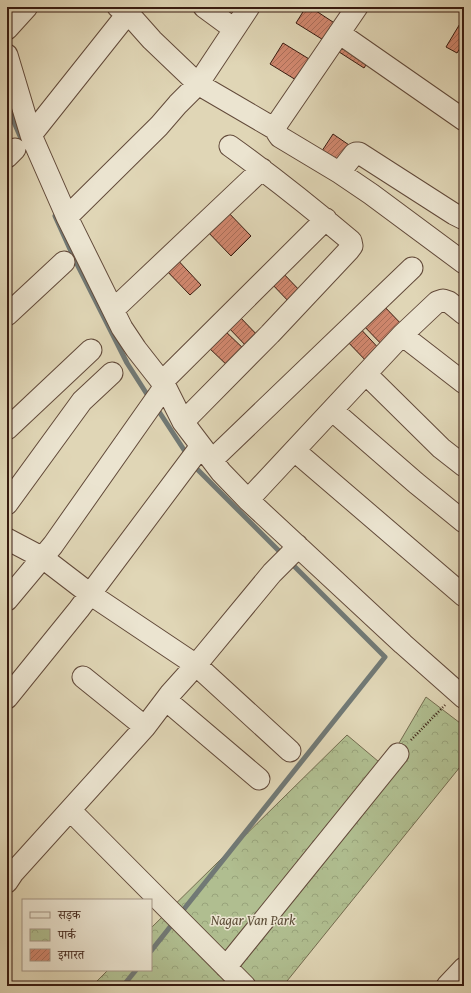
<svg xmlns="http://www.w3.org/2000/svg" width="471" height="993" viewBox="0 0 471 993" font-family="'Gentium Book Plus','Noto Serif Devanagari',serif">
<style>
.park{fill:url(#park-crowns);stroke:#746c50}
.lines{fill:none;stroke-linecap:round;stroke-linejoin:round}
.stream{stroke:#717975;stroke-width:5}
.building{fill:url(#building-hatch);stroke:#381b10}
.minor-casing{stroke:#624a3a;stroke-width:23}
.path{stroke:#381b10;stroke-width:2.5;stroke-dasharray:1 2;stroke-linecap:butt}
.minor{stroke:#ebe4d0;stroke-width:21}
.labels{text-anchor:middle;dominant-baseline:central;stroke-width:3;stroke-linejoin:round;paint-order:stroke}
.park-label{font-size:14px;font-style:italic;fill:#5c4c36;stroke:#ebe4d0}
</style>
<defs>
<pattern id="park-crowns" width="20" height="18" patternUnits="userSpaceOnUse"><rect width="20" height="18" fill="#b0be90"/><path d="M2 6a3 3 0 1 1 6 0M12 15a3 3 0 1 1 6 0" fill="none" stroke="#98a37b"/></pattern>
<pattern id="building-hatch" width="6" height="6" patternUnits="userSpaceOnUse"><rect width="6" height="6" fill="#d0876e"/><path d="M-1 1l2-2M0 6l6-6M5 7l2-2" fill="none" stroke="#aa6e59"/></pattern>
</defs>
<rect width="100%" height="100%" fill="#e0d6b6"/>
<filter id="stains"><feTurbulence type="fractalNoise" baseFrequency=".005" numOctaves="4"/><feColorMatrix values="0 0 0 0 .2 0 0 0 0 .09 0 0 0 0 .02 0 0 0 .5 -.17"/></filter>
<radialGradient id="worn" r=".72"><stop offset=".6" stop-color="#630" stop-opacity="0"/><stop offset="1" stop-color="#630" stop-opacity=".3"/></radialGradient>
<path class="park" d="M426 697 464 726V762L283 986H92L108 970H151V928L347 735 385 767Z"/>
<g class="lines">
<path class="stream" d="M7 106 23 143
M55 216 74 258 127 363 150 399
M156 407 188 456
M193 464 196 468 283 555
M180 914 385 657 290 562
M151 951 174 922
M123 986 136 970"/>
</g>
<path class="building" d="M306 7H310L336 24 325 41 296 23Z
M464 17V42L457 53 446 47Z
M343 39 371 57 364 68 336 50Z
M283 43 314 62 301 83 270 64Z
M333 134 352 147 337 170 318 157Z
M225 209 251 236 231 256 205 229Z
M174 256 201 285 190 295 163 267Z
M280 270 304 295 293 306 269 281Z
M380 302 407 330 387 350 360 322Z
M237 314 262 340 250 350 226 325Z
M356 324 384 354 371 366 343 337Z
M223 329 247 352 231 369 207 346Z"/>
<g class="lines">
<defs>
<path id="minor" d="M118 7 128 13 152 40 198 84 275 129
M204 7 234 29
M357 7 277 124C275 130 276 132 280 137L340 173 371 194 464 263
M7 29 27 7
M339 33 464 120
M7 55 31 135 67 217 122 328 136 349 165 386 183 422 221 472 248 500 403 644 464 698
M31 135 128 13
M7 157 15 149
M340 172 354 154 356 153H359L454 214 464 219
M67 217 159 126 178 104 198 84 249 7
M113 310 262 169
M7 315 64 262
M402 335 464 383
M366 374 441 448 464 466
M162 382 326 219
M332 410 416 483 464 522
M183 422 270 334 349 250 352 246 351 241C312 208 272 176 230 146
M7 429 91 350
M295 451 464 596
M212 460 412 268
M248 500 402 335 437 302 443 300 449 302 464 314
M7 504 82 401 112 373
M7 539 43 558 90 594 196 665 290 751
M7 600 53 545 165 386
M83 677 145 727
M7 698 79 609 201 446
M166 700 259 779
M70 810 245 986
M7 882 13 873 145 727 170 694 196 665 272 573 290 555 297 545
M226 967 398 754
M447 986 464 968"/>
</defs>
<use href="#minor" class="minor-casing"/>
<path class="path" d="M411 740 445 705"/>
<use href="#minor" class="minor"/>
</g>
<g class="labels">
<g class="park-label">
<text x="253" y="920">Nagar Van Park</text>
</g>
</g>
<rect width="471" height="993" fill="none" stroke="#e0d6b6" stroke-width="24"/>
<rect x="8" y="8" width="455" height="977" fill="none" stroke="#381b10" stroke-width="2"/>
<rect x="12" y="12" width="447" height="969" fill="none" stroke="#381b10"/>
<rect x="22" y="899" width="130" height="72" fill="#ebe4d0" stroke="#a39483"/>
<rect x="30" y="912" width="20" height="6" fill="#ebe4d0" stroke="#a39483"/>
<text x="58" y="919" font-size="12" fill="#381b10">सड़क</text>
<rect x="30" y="929" width="20" height="12" fill="url(#park-crowns)" stroke="#a39483"/>
<text x="58" y="939" font-size="12" fill="#381b10">पार्क</text>
<rect x="30" y="949" width="20" height="12" fill="url(#building-hatch)" stroke="#a39483"/>
<text x="58" y="959" font-size="12" fill="#381b10">इमारत</text>
<rect width="100%" height="100%" filter="url(#stains)"/>
<rect width="100%" height="100%" fill="url(#worn)"/>
</svg>
